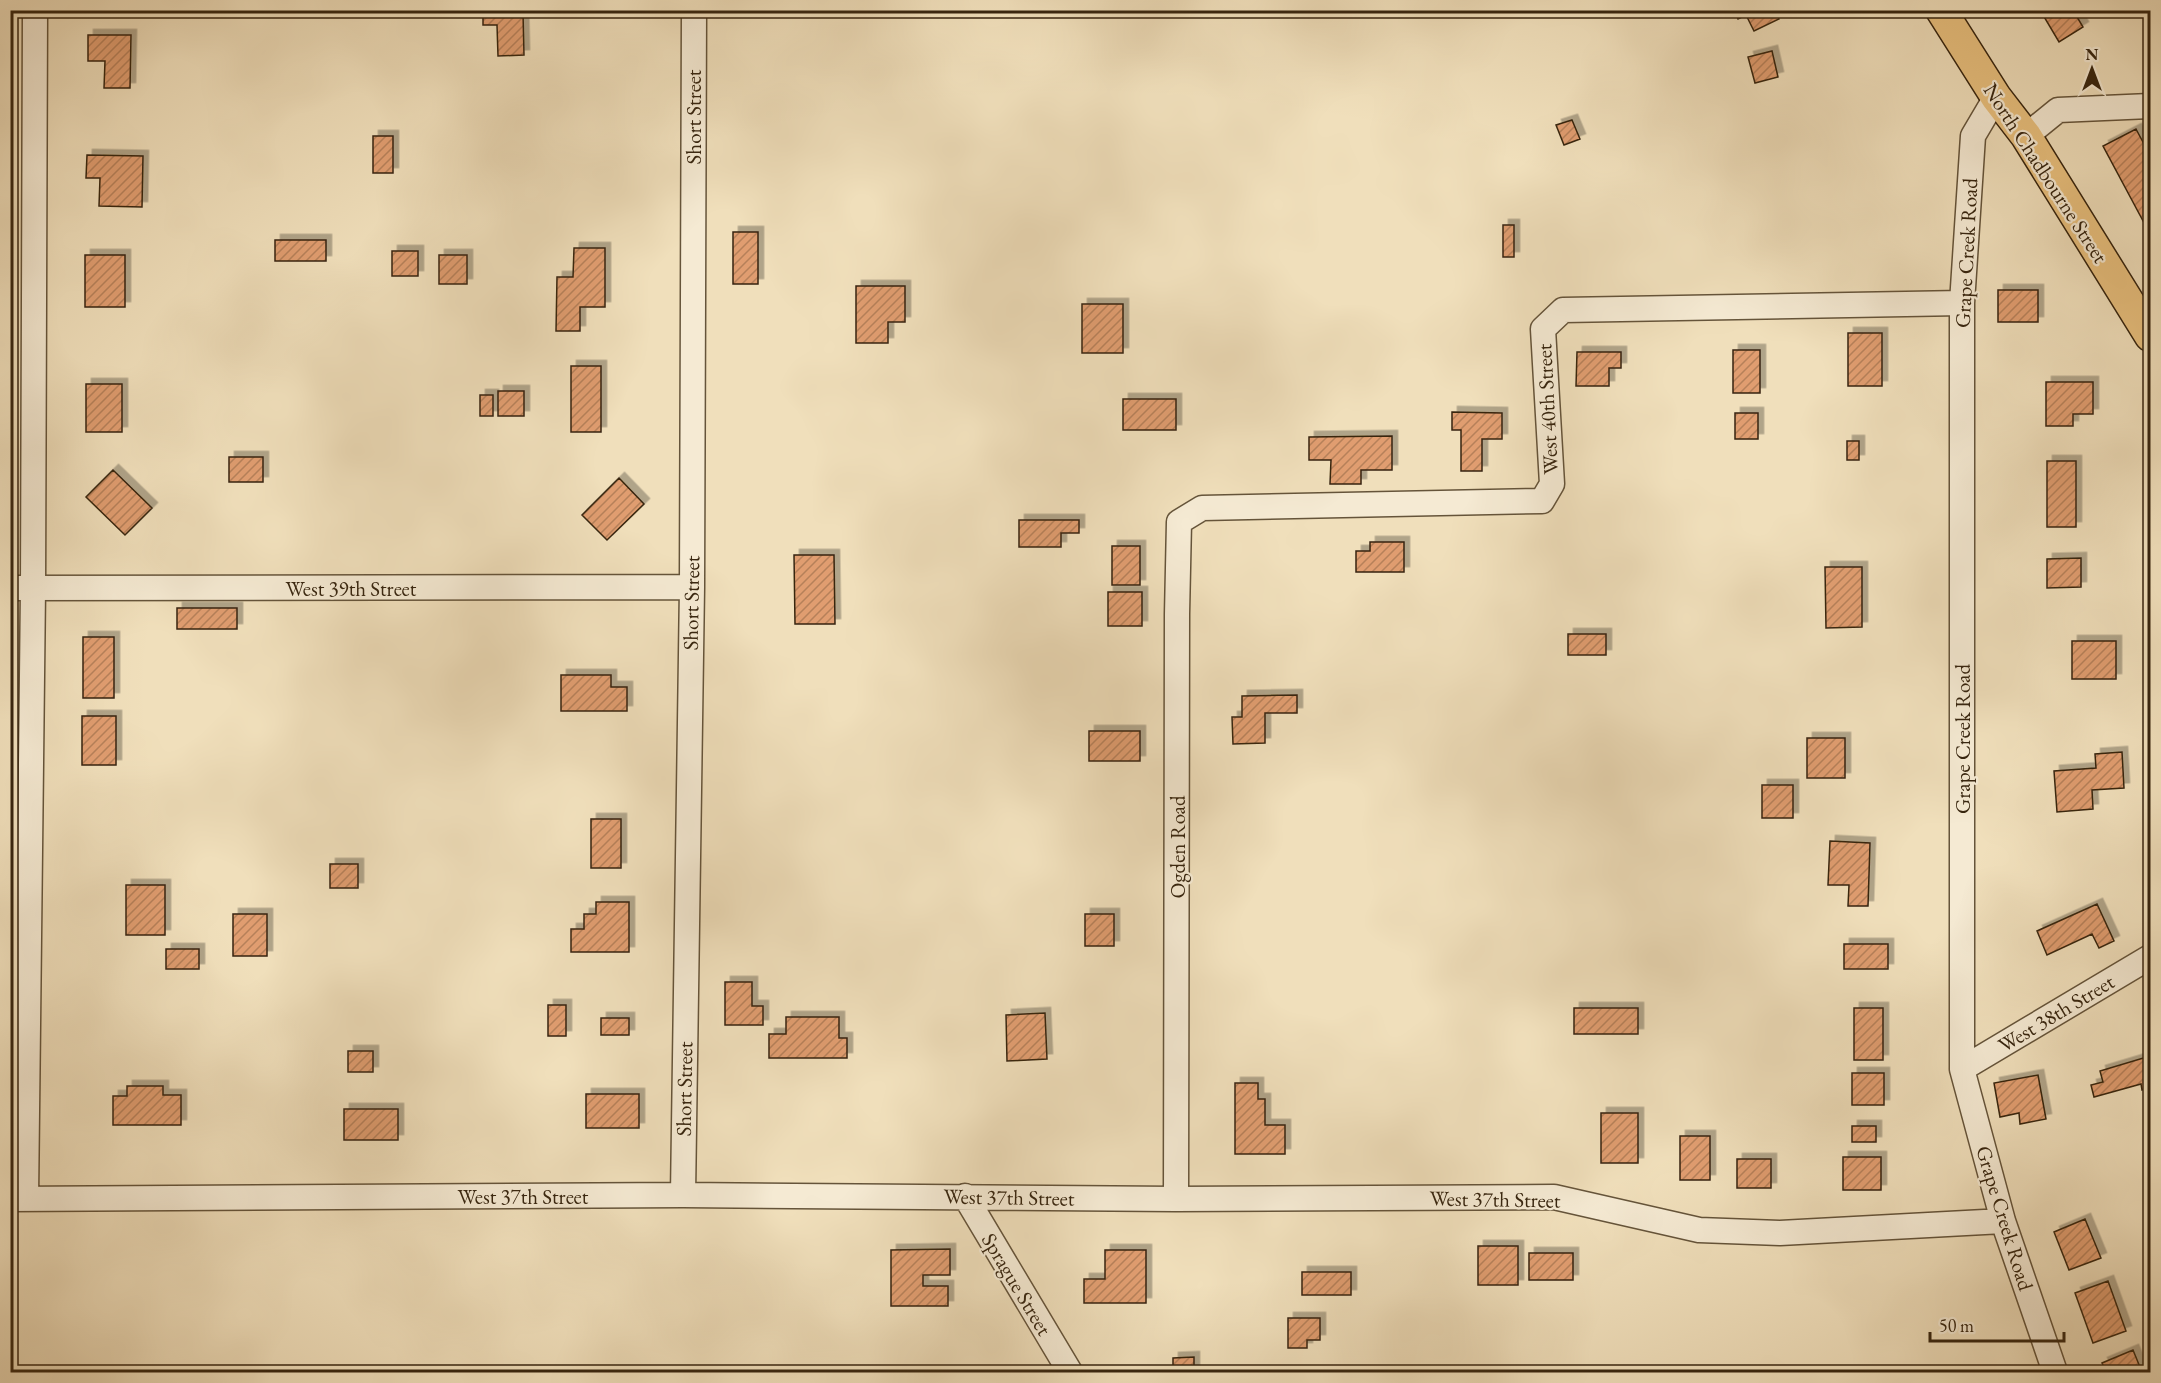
<svg xmlns="http://www.w3.org/2000/svg" width="2161" height="1383" viewBox="0 0 2161 1383" font-family="'EB Garamond',serif">
<style>
.building{fill:url(#building-hatch);stroke:#37250f;stroke-width:1.5;filter:url(#shadow)}
.lines{fill:none;stroke-linecap:round;stroke-linejoin:round}
.minor-casing{stroke:#65543a;stroke-width:27}
.major-casing{stroke:#37250f;stroke-width:33}
.minor{stroke:#f5ead3;stroke-width:24}
.major{stroke:#e8c07e;stroke-width:30}
.labels{text-anchor:middle;dominant-baseline:central;stroke-width:4.5;stroke-linejoin:round;paint-order:stroke}
.street-label{font-size:21px;fill:#37250f;stroke:#f5ead3}
</style>
<defs>
<pattern id="building-hatch" width="6" height="6" patternUnits="userSpaceOnUse" patternTransform="scale(1.5)"><rect width="6" height="6" fill="#e09d6f"/><path d="M-1 1l2-2M0 6l6-6M5 7l2-2" fill="none" stroke="#b6805a"/></pattern>
<filter id="shadow"><feDropShadow dx="5.5" dy="-5.5" stdDeviation="0" flood-color="#0004"/></filter>
</defs>
<rect width="100%" height="100%" fill="#f0dfbb"/>
<filter id="stains"><feTurbulence type="fractalNoise" baseFrequency=".00333" numOctaves="4"/><feColorMatrix values="0 0 0 0 .2 0 0 0 0 .09 0 0 0 0 .02 0 0 0 .5 -.17"/></filter>
<radialGradient id="worn" r=".72"><stop offset=".6" stop-color="#630" stop-opacity="0"/><stop offset="1" stop-color="#630" stop-opacity=".3"/></radialGradient>
<path class="building" d="M483 10H531V13H523L524 55 498 56 497 25H483Z
M1734 10H1775L1779 19 1754 31 1746 15 1738 19Z
M2040 10H2073L2083 27 2059 42Z
M88 35H131L130 88H104L105 61H88Z
M1772 51 1778 77 1755 83 1748 57Z
M1572 120 1580 139 1564 145 1556 125Z
M2136 129 2144 144 2150 140V234L2103 146Z
M373 136H393V173H373Z
M87 155 143 156 142 207 99 206 100 178H86Z
M1503 225H1514V257H1503Z
M733 232H758V284H733Z
M275 240H326V261H275Z
M574 248H605V307H580V331H556L557 277H573Z
M392 251H418V276H392Z
M85 255H125V307H85Z
M439 255H467V284H439Z
M856 286H905V322H888V343H856Z
M1998 290H2038V322H1998Z
M1082 304H1123V353H1082Z
M1848 333H1882V386H1848Z
M1733 350H1760V393H1733Z
M1577 352H1621V368H1609V386H1576Z
M571 366H601V432H571Z
M2046 382H2093V414H2073V426H2046Z
M86 384H122V432H86Z
M498 391H524V416H498Z
M480 395H493V416H480Z
M1123 399H1176V430H1123Z
M1452 412 1502 413V439H1482V471H1461V430H1452Z
M1735 413H1758V439H1735Z
M1392 436V470H1361V484H1330L1331 460H1309V437Z
M1847 441H1859V460H1847Z
M229 457H263V482H229Z
M2047 461H2076V527H2047Z
M113 470 152 508 125 535 86 497Z
M619 478 644 504 607 540 582 515Z
M1019 520H1079V533H1061V547H1019Z
M1370 542H1404V572H1356V551H1370Z
M1112 546H1140V585H1112Z
M794 555H834L835 624H795Z
M2081 558V587L2047 588V559Z
M1825 567H1862V627L1826 628Z
M1108 592H1142V626H1108Z
M177 608H237V629H177Z
M1568 634H1606V655H1568Z
M83 637H114V698H83Z
M2072 641H2116V679H2072Z
M561 675H611V687H627V711H561Z
M1297 695V713H1265V743L1233 744 1232 717H1242V696Z
M82 716H116V765H82Z
M1089 731H1140V761H1089Z
M1807 738H1845V778H1807Z
M2122 752 2124 788 2092 790 2093 809 2057 812 2054 771 2096 768 2095 754Z
M1762 785H1793V818H1762Z
M591 819H621V868H591Z
M1830 841 1870 843 1868 906H1848L1849 885H1828Z
M330 864H358V888H330Z
M126 885H165V935H126Z
M596 902H629V952H571V929H584V914H596Z
M2097 904 2114 941 2099 948 2092 934 2047 955 2037 931Z
M233 914H267V956H233Z
M1085 914H1114V946H1085Z
M1844 944H1888V969H1844Z
M166 949H199V969H166Z
M725 982H752V1006H763V1025H725Z
M548 1005H566V1036H548Z
M1574 1008H1638V1034H1574Z
M1854 1008H1883V1060H1854Z
M1045 1013 1047 1059 1007 1061 1006 1015Z
M786 1017H839V1038H847V1058H769V1034H786Z
M601 1018H629V1035H601Z
M348 1051H373V1072H348Z
M2150 1056V1087L2142 1090 2141 1084 2094 1097 2091 1085 2103 1082 2100 1071Z
M1852 1073H1884V1105H1852Z
M2038 1075 2046 1119 2020 1124 2019 1113 2000 1117 1994 1083Z
M1235 1083H1258V1099H1265V1125H1285V1154H1235Z
M127 1086H163V1095H181V1125H113V1096H127Z
M586 1094H639V1128H586Z
M344 1109H398V1140H344Z
M1601 1113H1638V1163H1601Z
M1852 1126H1876V1142H1852Z
M1680 1136H1710V1180H1680Z
M1843 1157H1881V1190H1843Z
M1737 1159H1771V1188H1737Z
M2085 1219 2101 1258 2069 1270 2054 1232Z
M1478 1246H1518V1285H1478Z
M950 1249V1275H923V1286H948V1306H891V1250Z
M1105 1250H1146V1303H1084V1279H1105Z
M1529 1253H1573V1280H1529Z
M1302 1272H1351V1295H1302Z
M2108 1281 2126 1331 2093 1343 2075 1293Z
M1288 1318H1320V1340H1307V1348H1288Z
M2133 1350 2142 1372H2106L2102 1363Z
M1194 1357V1372H1173V1358Z"/>
<g class="lines">
<defs>
<path id="minor" d="M1996 97 1973 136 1962 303V1069L2003 1221 2055 1372
M2026 136 2058 110 2150 106
M10 588 692 587
M1962 1069 2150 957
M683 1195 692 587 694 10
M965 1196 1070 1372
M10 1199 683 1195 1176 1199 1554 1197 1699 1230 1780 1233 2003 1221
M26 1199 33 589 35 10
M1176 1199 1177 614 1179 522 1202 508 1542 501 1552 484 1543 329 1563 310 1962 303"/>
<path id="major" d="M1941 10 1996 97 2026 136 2150 336"/>
</defs>
<use href="#minor" class="minor-casing"/>
<use href="#major" class="major-casing"/>
<use href="#minor" class="minor"/>
<use href="#major" class="major"/>
</g>
<g class="labels">
<g class="street-label">
<text transform="translate(693 117) rotate(-90)">Short Street</text>
<text transform="translate(2046 173) rotate(57)">North Chadbourne Street</text>
<text transform="translate(1966 253) rotate(-87)">Grape Creek Road</text>
<text transform="translate(1547 409) rotate(-93)">West 40th Street</text>
<text x="351" y="588">West 39th Street</text>
<text transform="translate(691 603) rotate(-89)">Short Street</text>
<text transform="translate(1962 739) rotate(-90)">Grape Creek Road</text>
<text transform="translate(1177 847) rotate(-90)">Ogden Road</text>
<text transform="translate(2056 1013) rotate(-31)">West 38th Street</text>
<text transform="translate(684 1089) rotate(-89)">Short Street</text>
<text x="523" y="1196">West 37th Street</text>
<text transform="translate(1009 1197) rotate(1)">West 37th Street</text>
<text transform="translate(1495 1199) rotate(1)">West 37th Street</text>
<text transform="translate(2005 1218) rotate(73)">Grape Creek Road</text>
<text transform="translate(1017 1284) rotate(59)">Sprague Street</text>
</g>
</g>
<rect width="2161" height="1383" fill="none" stroke="#f0dfbb" stroke-width="36"/>
<rect x="12" y="12" width="2137" height="1359" fill="none" stroke="#37250f" stroke-width="3"/>
<rect x="18" y="18" width="2125" height="1347" fill="none" stroke="#37250f" stroke-width="1.5"/>
<g transform="translate(2092 69)" stroke="#f5ead3" stroke-width="4.5" paint-order="stroke">
<path d="M0-4.5L10 22L0 15L-10 22Z" fill="#37250f"/>
<text y="-9" font-size="16" font-weight="bold" text-anchor="middle" fill="#37250f">N</text>
</g>
<path d="M1930 1332v9h134v-9" fill="none" stroke="#37250f" stroke-width="3"/>
<text x="1939" y="1332" font-size="18" fill="#37250f" stroke="#f5ead3" stroke-width="4.5" paint-order="stroke">50 m</text>
<rect width="100%" height="100%" filter="url(#stains)"/>
<rect width="100%" height="100%" fill="url(#worn)"/>
</svg>
